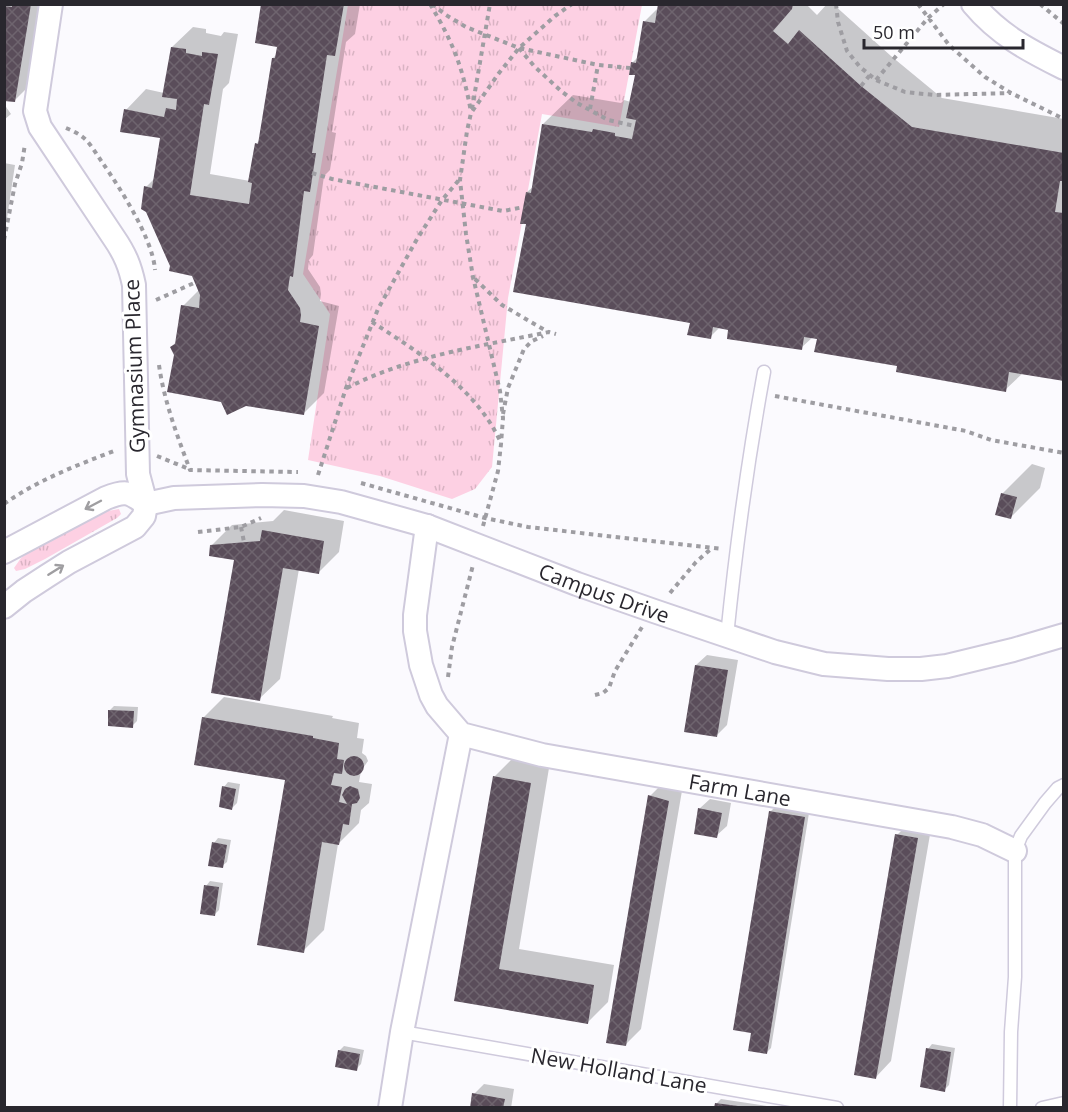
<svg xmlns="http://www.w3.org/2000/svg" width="1068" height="1112" viewBox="0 0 1068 1112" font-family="'Open Sans',sans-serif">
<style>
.grass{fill:url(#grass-tufts)}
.shadow{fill:#0003}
.building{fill:url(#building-cross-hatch)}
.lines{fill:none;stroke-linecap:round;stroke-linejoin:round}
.service-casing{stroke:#cfcadc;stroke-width:15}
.minor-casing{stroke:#cfcadc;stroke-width:26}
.path{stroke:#9e9da2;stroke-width:4;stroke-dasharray:4.5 4.5;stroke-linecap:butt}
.service{stroke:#fff;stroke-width:12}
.minor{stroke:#fff;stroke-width:22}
.oneway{stroke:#9f9ea1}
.labels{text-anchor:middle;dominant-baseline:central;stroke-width:6;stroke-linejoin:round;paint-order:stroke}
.street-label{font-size:21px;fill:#29272e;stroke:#fff}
</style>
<defs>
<pattern id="grass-tufts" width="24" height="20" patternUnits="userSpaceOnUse" patternTransform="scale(1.5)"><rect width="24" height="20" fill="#fdd0e3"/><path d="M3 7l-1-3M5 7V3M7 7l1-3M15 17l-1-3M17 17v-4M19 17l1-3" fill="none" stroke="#d9b3c3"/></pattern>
<pattern id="building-cross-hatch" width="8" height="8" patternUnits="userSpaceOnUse" patternTransform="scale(1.5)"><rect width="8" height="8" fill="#5a4d5a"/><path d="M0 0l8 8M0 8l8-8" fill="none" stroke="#6e646e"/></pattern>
</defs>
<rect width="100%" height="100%" fill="#fbfafe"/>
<path class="grass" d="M348 5H642L619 127 542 114 508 298 492 467 475 489 452 499 380 476 308 460 330 314 303 274Z
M119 509 121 514 117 518 45 559 25 569 16 571 14 568 21 558 33 549 94 516 108 511Z"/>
<path class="shadow" d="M4 4H55L44 71 14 101 4 99Z
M263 4H360L355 34 346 42 332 132 336 133 330 170 324 176 313 255 309 260 308 269 320 287 321 294 320 301 339 306 324 393 303 414 222 401 175 355 171 347 177 341 183 306 199 290 193 275 171 266 146 187 156 177 162 137 126 110 146 89 164 93 172 47 193 27 206 29V33L221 36 224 32 238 34 229 83 223 89 210 174 250 181 256 144 261 139 273 58 277 54 279 46Z
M660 4H806L817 15 827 4H833L891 56 942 98 1064 119V380L1023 373 1005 390 898 365 818 338 813 337 801 348 720 327 710 337 691 322 528 223 527 192 534 186 543 124 573 95 621 103 624 100 631 102 637 74 632 63 639 56 644 22 659 7Z
M4 104 11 114 4 120Z
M4 163 15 165 7 218 4 221Z
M1032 464 1045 468 1040 488 1011 517 1002 494Z
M284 510 344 521 339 552 319 572 299 569 280 679 259 699 235 558 212 545 232 525 273 521Z
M707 655 738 660 727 725 716 736 696 665Z
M224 697 333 716 332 718 359 723 357 738 364 739 362 753 366 756 368 761 361 771 359 782 372 784 369 803 361 810 359 823 338 844 324 930 303 951 286 779 203 718Z
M114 706 138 707 137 721 132 726 109 711Z
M515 756 550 762 519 949 614 965 608 1002 587 1023 456 1000 494 777Z
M665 781 683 785 641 1029 626 1044 650 796Z
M228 782 240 784 237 803 232 808 224 787Z
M710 799 731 803 727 826 716 836 699 809Z
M775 807 809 813 771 1048 766 1053 770 812Z
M912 820 932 823 891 1061 876 1077 897 835Z
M218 838 231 840 227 862 222 866 214 843Z
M210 881 223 883 219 910 214 915 206 886Z
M932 1044 955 1048 949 1085 944 1090 928 1049Z
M344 1046 364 1050 361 1064 356 1069 339 1051Z
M484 1084 514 1089 511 1108H471L474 1094Z
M721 1099 780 1108H716L717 1103Z"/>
<path class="building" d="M12 4H31L15 102 4 101V6L12 7Z
M261 4H344L335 56 327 55 312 153H316L310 192 304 191 293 277 290 276 289 282 288 290 300 308 301 315 300 322 319 326 304 415 246 406 227 415 221 402 167 392 174 355 170 347 175 344 181 305 199 308 200 295 192 276 169 271 170 266 146 212 141 209 144 186 152 188 160 138 120 132 124 109 164 117 166 108 176 110 177 99 162 97 171 47 186 49V53L202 56V52L218 54 209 105 204 104 190 195 249 204 252 183 248 182 255 143 258 144 272 58H275L277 47 255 43Z
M658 4H793L792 9 773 31 788 44 799 30 861 86 912 127 1064 153V181H1060L1055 212 1064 213V381L1009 372 1006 392 896 372 897 366 814 352 817 339 804 337 802 350 727 339 728 330 713 327 711 339 687 335 690 323 513 292 526 224H520L526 192 531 193 542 124 592 132 593 129 615 133V136L632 139 636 120 626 118 635 75H629L631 62 636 63 643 21 655 23Z
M1001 493 1017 497 1011 519 995 515Z
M262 530 324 541 319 574 283 568 260 701 211 693 234 560 209 556 210 545 260 541Z
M695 665 728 670 717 737 684 732Z
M108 710 134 711 133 728 108 726Z
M202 717 313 736V738L339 743 337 759 344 760 342 774 334 773 331 785 342 787 339 802 347 804 342 795 345 789 350 786 358 789 360 798 357 803 352 804 349 825 343 824 339 845 322 842 304 953 257 945 285 780 194 765Z
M344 766a10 10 0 1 1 20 0a10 10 0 1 1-20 0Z
M493 776 531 783 499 969 594 985 588 1024 454 1001Z
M222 786 236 789 232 810 219 807Z
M648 795 669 801 626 1046 606 1043Z
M698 808 722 813 717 838 694 834Z
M769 811 805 817 767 1054 748 1051 751 1033 733 1030Z
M895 834 918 838 876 1079 854 1075Z
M212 842 227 845 223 868 208 866Z
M204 885 219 887 215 916 200 914Z
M926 1048 951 1052 945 1092 920 1087Z
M338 1050 360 1054 357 1071 335 1067Z
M472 1093 505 1099 503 1108H470Z
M715 1103 738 1106V1108H714Z"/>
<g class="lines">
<defs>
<path id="service" d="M727 636C736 547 748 459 764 372
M402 1032 837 1108
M1010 1108 1011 1032 1015 977V851L1021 836 1045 803 1058 788 1064 785
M1042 1108 1064 1103"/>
<g id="minor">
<path d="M973 4C999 35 1028 50 1064 68"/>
<path id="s1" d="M427 526 415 615V631L421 665 431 695 437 706 461 734 542 755 952 827 982 835 1015 851"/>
<path id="s2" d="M4 552 106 498C126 490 129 492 146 504L174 498 262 495 304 496 341 502 427 526 577 584 654 611 775 652 824 664 888 669H921L947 666 1013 650 1064 635"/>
<path d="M4 607 24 591 47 576 69 562 135 527 144 516 146 504 138 474 134 285C130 266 125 254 114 238L40 127 35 111 51 4"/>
<path d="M390 1108 402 1032 461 734"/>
</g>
</defs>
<use href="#service" class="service-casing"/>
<use href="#minor" class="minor-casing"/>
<path class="path" d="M430 4C453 42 463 68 471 112
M432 4 446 15 466 27 519 48 598 65 630 68
M836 4 838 22 847 51 860 67 876 80 905 92 934 95 1011 93
M918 4 949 45 985 77 1011 93 1064 119
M1040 4 1064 24
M519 48 534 66 561 91 577 103 608 120 635 126
M876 80 928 18 944 4
M861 86 870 75
M472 109 490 4
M590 109 598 65
M66 128C73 131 80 134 86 140 92 146 97 155 102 162 120 188 153 239 155 270
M312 173 332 179 503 211 524 207
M4 240 15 184 22 163 25 144
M475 279 502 305 548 332
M156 300 194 283
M372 322C420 353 477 389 501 443
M159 365C164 401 177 435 190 470L298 472
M347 388C409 356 481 346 549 332L556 334
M775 396 966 431 991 440 1064 453
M503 414 508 388 524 349 532 341 543 336
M157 456 189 469
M318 475 346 388 378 309 417 239 442 200 459 180
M361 483 485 518 528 527 722 549
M4 504C38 480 75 466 114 451H117
M483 526 498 471 501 444 503 418 500 391 473 277 466 234 460 180 467 131 471 113 499 73 519 48 555 16 572 4
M241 527 244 542
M198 532 241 527 261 518
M670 593 696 562 712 548
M448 677 452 647 473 565
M595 695 603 693 609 688 615 671 642 627"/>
<use href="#service" class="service"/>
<use href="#minor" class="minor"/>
</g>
<defs><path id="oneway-shaft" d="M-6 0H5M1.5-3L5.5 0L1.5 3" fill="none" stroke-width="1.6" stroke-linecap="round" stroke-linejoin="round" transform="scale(1.5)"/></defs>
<g class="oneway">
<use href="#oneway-shaft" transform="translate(93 505) rotate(152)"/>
<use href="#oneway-shaft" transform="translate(56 570) rotate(-32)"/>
</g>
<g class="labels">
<g class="street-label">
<text transform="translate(134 366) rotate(-92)">Gymnasium Place</text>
<text stroke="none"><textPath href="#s2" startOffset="634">Campus Drive</textPath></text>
<text stroke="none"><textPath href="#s1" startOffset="506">Farm Lane</textPath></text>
<text transform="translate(619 1070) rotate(10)">New Holland Lane</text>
</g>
</g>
<rect width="1068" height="1112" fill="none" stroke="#29272e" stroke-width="12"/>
<path d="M864 39v9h159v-9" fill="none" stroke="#29272e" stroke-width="3"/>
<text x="873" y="39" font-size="18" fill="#29272e" stroke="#ffffff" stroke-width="4.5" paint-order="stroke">50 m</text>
</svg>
